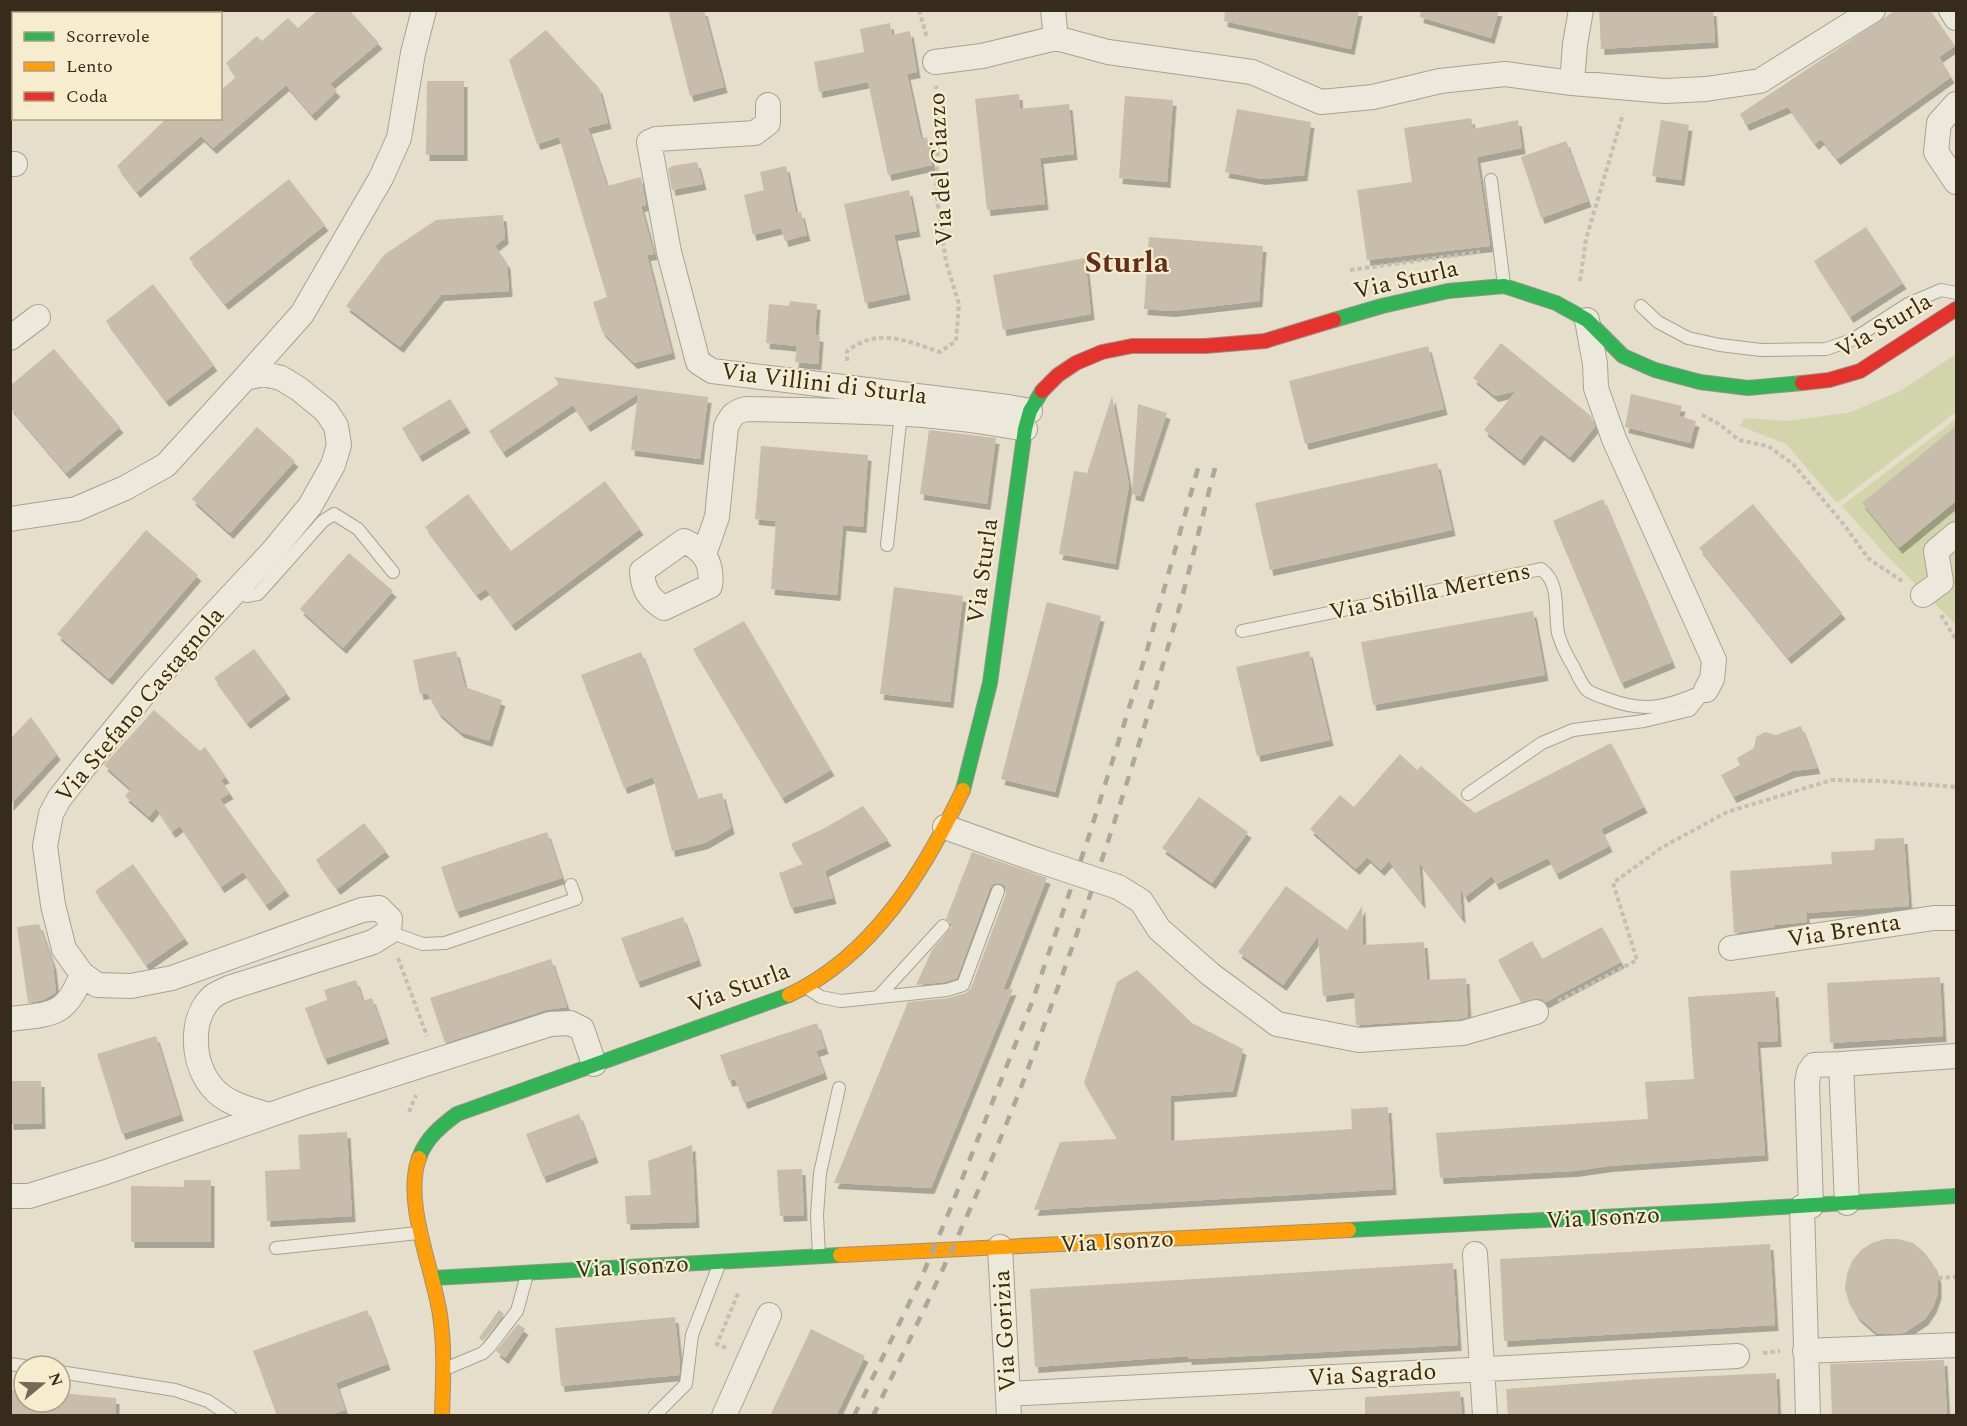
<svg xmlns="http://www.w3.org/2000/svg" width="1967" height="1426" viewBox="0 0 1967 1426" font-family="Spectral,serif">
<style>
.green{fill:#d2d5ac}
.building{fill:#c8bcab;filter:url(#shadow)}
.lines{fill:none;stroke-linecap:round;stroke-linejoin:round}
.lane-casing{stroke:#a9a294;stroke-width:14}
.street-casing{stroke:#a9a294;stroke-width:26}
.fast-casing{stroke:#989284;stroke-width:16}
.slow-casing{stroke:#989284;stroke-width:16}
.jam-casing{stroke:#989284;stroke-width:16}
.path{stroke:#c4bfb3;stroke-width:4;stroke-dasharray:4.5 3;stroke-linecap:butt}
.lane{stroke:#ece8dc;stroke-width:12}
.street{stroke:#ece8dc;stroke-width:24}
.fast{stroke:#30b455;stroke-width:14}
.slow{stroke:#ff9f0a;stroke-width:14}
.jam{stroke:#e5322d;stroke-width:14}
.rail{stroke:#aba79c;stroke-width:4.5;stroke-dasharray:10 10;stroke-linecap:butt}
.street-bridge-casing{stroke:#a9a294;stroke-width:26;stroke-linecap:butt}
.street-bridge{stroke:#ece8dc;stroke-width:24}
.labels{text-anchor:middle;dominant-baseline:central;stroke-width:4.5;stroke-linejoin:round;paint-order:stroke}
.street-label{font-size:24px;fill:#372b1c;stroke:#f6edce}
.district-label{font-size:30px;font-weight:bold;fill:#652e1a;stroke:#f6edce}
</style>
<defs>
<filter id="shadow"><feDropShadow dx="3.5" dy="6" stdDeviation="0" flood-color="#0004"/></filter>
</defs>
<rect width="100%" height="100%" fill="#e4deca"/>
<path class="green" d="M1956 354V412L1837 503 1786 444 1740 426 1744 418 1789 421 1851 412 1902 390Z
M1956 419V625L1885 554 1842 506Z"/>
<path class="building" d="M318 10H349L379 43 330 84 337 91 312 115 286 85 213 148 201 136 137 192 117 166 167 118H220V91L236 77 226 63 257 36 262 41 288 18 298 28Z
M668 10H704L724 87 690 96Z
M1225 10H1359L1351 49 1224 21Z
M1421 10H1499L1491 38 1420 17Z
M1599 10H1713L1715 42 1601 49Z
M1896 10H1930L1955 46 1939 57 1951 77 1837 159 1821 139 1815 144 1788 107 1746 125 1740 114Z
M890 23 892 35 910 31 917 72 907 74 921 139 927 137 932 165 888 175 868 82 819 92 814 62 864 52 860 29Z
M546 30 599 88 608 123 588 128 607 186 641 177 646 205 641 206 654 254 647 255 672 353 634 363 602 331 593 302 607 297 559 137 537 144 509 60Z
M427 81H464V155H426Z
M1019 94 1020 109 1069 104 1074 154 1040 158 1045 204 987 210 975 99Z
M1125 96 1173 100 1167 182 1119 178Z
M1237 109 1311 122 1304 175 1262 179 1225 172Z
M1471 118 1473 129 1518 120 1522 148 1477 157 1490 246 1367 260 1357 190 1412 182 1404 128Z
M1661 120 1689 125 1681 180 1652 176Z
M1566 141 1588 201 1541 218 1521 157Z
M697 162 703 184 672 190 668 169 672 166Z
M786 166 796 213 801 212 807 235 785 241 781 228 753 235 744 195 764 190 760 172Z
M289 179 325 225 225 304 189 258Z
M909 190 917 231 894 235 907 294 865 303 844 204Z
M503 215 505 238 495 246 507 263 509 291 441 295 400 347 346 306 384 255 436 220Z
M1866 227 1903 283 1850 317 1814 261Z
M1149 237 1263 246 1259 301 1172 311 1144 309Z
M1085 258 1091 314 1003 330 993 275Z
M153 284 214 365 166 401 106 321Z
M790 301 817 304 815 335 820 336 818 364 795 362 797 346 766 343 769 304 789 306Z
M1501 343 1591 416 1595 427 1570 457 1541 434 1521 460 1484 430 1516 391 1495 396 1473 378Z
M1428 346 1444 409 1305 444 1289 381Z
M54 349 120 427 66 473 10 407V386Z
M554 377 605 384 602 386 606 384 708 397 700 459 631 450 638 394 587 426 573 405 503 452 489 431 559 384Z
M1631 394 1682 406 1679 416 1696 421 1690 443 1625 427Z
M1112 396 1129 485 1115 564 1059 554 1074 471 1087 473Z
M450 399 467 427 419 456 402 428Z
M1138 404 1167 413 1140 496 1132 494Z
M1956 426V501L1899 548 1862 503Z
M257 427 295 461 230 533 192 499Z
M929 430 996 438 987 504 920 494Z
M761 446 868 455 863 527 843 525 837 595 771 589 776 521 755 519Z
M1437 463 1452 530 1270 570 1255 503Z
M605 481 640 529 512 625 486 589 477 595 425 527 468 494 511 551Z
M1603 499 1672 662 1621 683 1553 521Z
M1753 504 1842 613 1788 658 1699 548Z
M146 530 198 575 109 679 57 634Z
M349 553 393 591 343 648 300 609Z
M894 587 963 596 950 702 880 694Z
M1047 602 1101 616 1055 792 1001 779Z
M1533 611 1545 675 1373 705 1361 642Z
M744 621 831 770 782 798 693 649Z
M254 649 287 693 247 723 214 678Z
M456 651 465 687 502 700 489 741 461 732 438 712 427 693 420 694 413 660Z
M1309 651 1330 740 1257 756 1236 667Z
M641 652 697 799 722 793 731 828 705 843 672 851 653 777 624 788 581 675Z
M154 710 200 751 205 747 226 777 221 780 230 793 220 799 286 890 266 905 243 872 221 887 180 826 172 832 156 808 149 817 125 796 131 789 104 765Z
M31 717 57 754 10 805V739Z
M1801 726 1817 768 1793 771 1733 797 1721 775 1740 765 1737 758 1754 748 1756 737 1765 732 1776 735Z
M1611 743 1644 807 1601 829 1609 846 1556 874 1548 858 1496 884 1492 876 1465 897 1460 888 1462 918 1419 862 1422 903 1389 861 1381 870 1367 857 1356 869 1310 829 1340 795 1354 807 1400 754 1417 770 1421 766 1475 813Z
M1199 797 1248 832 1212 883 1162 848Z
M863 806 888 840 825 871 833 898 791 908 779 873 803 864 791 844 823 829Z
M364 823 386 851 337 889 316 860Z
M547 832 562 878 456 912 441 867Z
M1904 838 1909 906 1806 913 1807 922 1775 925 1774 927 1734 933 1730 871 1832 864 1831 852 1874 850 1875 839Z
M972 852 1047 878 1003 990 1013 989 931 1188 834 1183 908 1002 949 998 966 993 971 988 1006 894 1005 886 1000 883 993 884 990 888 957 978 945 982 916 985 932 950 951 928V923L946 919Z
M133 864 185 938 146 965 95 891Z
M1286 886 1347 930 1362 906 1363 945 1424 942 1427 980 1466 978 1468 1017 1461 1019 1356 1025 1354 992 1323 996 1318 936 1283 985 1238 952Z
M683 917 698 960 637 982 621 938Z
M39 924 53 964 56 992 43 1000 28 1003 17 927Z
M1602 927 1621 962 1546 1002 1539 998 1521 1002 1498 960 1532 941 1542 959Z
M551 959 567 1007 546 1010 445 1043 430 998Z
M1137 970 1192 1023 1243 1049 1233 1091 1171 1096V1141L1352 1129 1351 1109 1388 1107 1393 1189 1034 1210 1060 1142 1117 1139 1084 1083 1117 982Z
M1940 977 1943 1036 1830 1043 1827 983Z
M356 980 363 1001 372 998 386 1038 324 1059 305 1008 327 1000 324 990Z
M1775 991 1778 1041 1757 1042 1765 1155 1609 1166 1574 1171 1440 1178 1436 1133 1648 1119 1645 1082 1694 1079 1688 997Z
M817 1023 825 1048 816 1051 824 1073 744 1103 735 1079 729 1081 720 1055Z
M156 1036 180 1115 122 1134 97 1054Z
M10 1081H41L42 1123 10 1124Z
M579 1114 595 1157 543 1177 526 1134Z
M347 1132 352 1216 267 1221 265 1171 300 1169 298 1135Z
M692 1145 696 1222 627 1224 625 1196 651 1195 648 1161Z
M802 1169 804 1215 780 1216 777 1170Z
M184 1180H211V1242H131V1186L184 1187Z
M1885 1239H1898L1913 1243 1924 1252 1933 1264 1938 1278V1293L1933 1307 1925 1319 1904 1333 1878 1334 1857 1316 1849 1303 1845 1288 1847 1274 1852 1261 1861 1250 1872 1243Z
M1770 1244 1775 1325 1504 1341 1500 1259Z
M1453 1263 1458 1345 1188 1359V1356L1035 1367 1030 1289Z
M367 1310 387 1364 336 1383 345 1410 329 1416H277L253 1351Z
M499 1310 504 1314 483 1341 479 1338Z
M675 1317 680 1365 679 1375 561 1386 555 1328Z
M518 1324 525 1329 505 1358 496 1351Z
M811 1329 865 1356 836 1416H770Z
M1944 1360 1947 1416H1832L1830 1364Z
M1776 1373 1778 1416H1508L1506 1389 1643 1379Z
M10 1390 24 1391V1402H60V1393L116 1398V1416H10Z
M1460 1391 1462 1416H1365V1397Z"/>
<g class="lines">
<defs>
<path id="lane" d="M1491 180 1504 285
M1641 306 1658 322 1688 338 1720 345 1761 350 1826 349 1852 340 1908 304 1941 290 1956 293
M887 545 901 413
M236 591 247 596 258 594 323 521 334 514 358 529 393 572
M1242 631 1541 569C1561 583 1554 611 1558 633 1561 644 1567 656 1573 666 1577 673 1581 684 1587 690 1592 694 1602 697 1608 699 1646 714 1670 706 1706 690
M1468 794 1542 743 1573 730 1644 721 1690 710 1705 691
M389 932 423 944 445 943 576 899 571 885
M807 988 821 997 841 1001 947 990 963 985 998 891
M879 996 943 926
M276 1248 418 1233
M819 1256 817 1215 820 1173 839 1088
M10 1364 24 1366
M445 1369 483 1353 490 1346 517 1311 527 1275
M60 1372 175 1390 208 1401 230 1416
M654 1416 686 1384 692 1335 719 1265"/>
<path id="street" d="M59 10V14
M1053 10 1056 38 1108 52 1252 72 1321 102 1373 97 1440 81 1505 74 1572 83 1665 91 1706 89 1760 81 1873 10
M1951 10 1956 18
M200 14 204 10
M935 62 982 56 1056 38
M1572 83 1575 44 1581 10
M1956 104 1939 123 1936 152 1956 182
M768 105V123L755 133 656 139 649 142 669 252 698 362 712 371 1008 407 1030 411
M10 164H15
M1587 320 1595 364 1596 388 1614 439 1714 660 1712 679 1706 690
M10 338 38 317
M245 378 302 314 381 178 399 138 413 53 424 10
M10 519 76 509 125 488 166 465 245 378 264 374 281 378 299 389 326 411 336 426 339 445 333 465 310 506 273 551 204 625 147 690 84 767 59 799 51 814 45 846 53 905 64 949 82 974 97 985 131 986 172 978 362 910 379 908 390 919 389 932 373 942 229 988C223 991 217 993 212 997 189 1019 192 1063 212 1087 226 1104 249 1109 269 1115
M684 541C705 550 713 564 710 586L664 608C648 598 643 589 642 571Z
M704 554 717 517 726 427C731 416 734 412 746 409 839 411 933 410 1025 429
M1923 595 1941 582 1936 551 1956 534
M945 827 1037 860
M1118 887 1141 901 1159 929 1210 974 1277 1024 1359 1040 1463 1033 1536 1012
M1731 948 1934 918H1956
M10 1019C51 1014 66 1017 82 974
M10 1196H29L106 1172 307 1102 550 1024 570 1023 582 1029 594 1064
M1847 1203 1841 1064 1956 1056
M1811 1206 1807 1083 1809 1072 1814 1065 1841 1064
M1802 1207 1808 1416
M1000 1247 1009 1416
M1475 1254 1485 1416
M1805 1351 1956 1345
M1008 1394 1737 1356
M724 1416 769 1315"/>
<path id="fast" d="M1334 320 1382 306 1448 291 1504 286 1556 303 1587 320 1623 356 1655 370 1700 382 1748 388 1802 383
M963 790 990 683 1025 429 1030 411 1042 391
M419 1158C426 1138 441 1126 457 1114L789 995
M1349 1230 1717 1211 1956 1196
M433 1278 840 1255"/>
<path id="slow" d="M789 995C873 956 924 871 963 790
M419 1158C403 1202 433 1268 440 1315 445 1349 443 1382 442 1416
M840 1255 1349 1230"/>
<path id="jam" d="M1802 383 1829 380 1860 371 1956 309
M1042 391 1058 375 1076 363 1102 352 1132 346H1205L1265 341 1334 320"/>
</defs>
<use href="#lane" class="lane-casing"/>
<use href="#street" class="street-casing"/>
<use href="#fast" class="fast-casing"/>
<use href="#slow" class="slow-casing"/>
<use href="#jam" class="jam-casing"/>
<path class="path" d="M919 10 927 38
M1350 270 1480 252
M1580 281 1586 239 1623 114
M847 361V351C879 327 906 341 940 352L956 341 959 304 946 262 936 192 939 124 936 86
M1702 415 1719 424 1739 440 1768 446 1793 464 1841 521 1869 559 1902 581
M1941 615 1956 640
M398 958 427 1036
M1558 1001 1637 960 1613 883 1661 848 1727 812 1832 780 1881 781 1956 787
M409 1112 416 1095
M1938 1278 1956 1277
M726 1348 717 1344 739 1291
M1763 1353 1780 1351"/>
<use href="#lane" class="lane"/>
<use href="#street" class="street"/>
<use href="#fast" class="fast"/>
<use href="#slow" class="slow"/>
<use href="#jam" class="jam"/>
<path class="rail" d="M854 1416 920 1281 949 1212 1032 1002 1088 839 1146 654 1198 468
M873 1416C926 1306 979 1196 1023 1082 1078 937 1127 789 1170 640 1187 583 1200 525 1215 468"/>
<defs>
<path id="street-bridge" d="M1037 860 1118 887"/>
</defs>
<use href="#street-bridge" class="street-bridge-casing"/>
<use href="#street-bridge" class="street-bridge"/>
</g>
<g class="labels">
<g class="street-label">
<text transform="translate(941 169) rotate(-93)">Via del Ciazzo</text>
<text transform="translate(1406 280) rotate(-13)">Via Sturla</text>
<text transform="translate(1884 326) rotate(-30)">Via Sturla</text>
<text transform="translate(824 384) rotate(7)">Via Villini di Sturla</text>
<text transform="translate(983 571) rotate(-82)">Via Sturla</text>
<text transform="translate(1430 592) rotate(-12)">Via Sibilla Mertens</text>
<text transform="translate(140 705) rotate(-50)">Via Stefano Castagnola</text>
<text transform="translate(1844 931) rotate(-9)">Via Brenta</text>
<text transform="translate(739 988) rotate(-20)">Via Sturla</text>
<text transform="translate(1603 1218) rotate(-3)">Via Isonzo</text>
<text transform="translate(1117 1242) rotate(-3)">Via Isonzo</text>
<text transform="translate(632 1267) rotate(-3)">Via Isonzo</text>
<text transform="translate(1005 1331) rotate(-93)">Via Gorizia</text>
<text transform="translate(1372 1375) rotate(-3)">Via Sagrado</text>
</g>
<g class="district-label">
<text x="1127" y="263">Sturla</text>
</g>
</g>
<rect width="1967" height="1426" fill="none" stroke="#372b1c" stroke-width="24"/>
<rect x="12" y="12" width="210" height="108" fill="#f6edce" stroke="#aa9f87" stroke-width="1.5"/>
<rect x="24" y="32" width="30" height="9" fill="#30b455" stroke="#aa9f87" stroke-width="1.5"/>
<text x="66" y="42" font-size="18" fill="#372b1c">Scorrevole</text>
<rect x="24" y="62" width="30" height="9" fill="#ff9f0a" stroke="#aa9f87" stroke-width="1.5"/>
<text x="66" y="72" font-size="18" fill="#372b1c">Lento</text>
<rect x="24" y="92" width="30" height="9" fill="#e5322d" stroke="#aa9f87" stroke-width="1.5"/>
<text x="66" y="102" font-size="18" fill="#372b1c">Coda</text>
<g transform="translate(42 1384) rotate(71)"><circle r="28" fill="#f6edce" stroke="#aa9f87" stroke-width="1.5"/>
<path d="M0-4.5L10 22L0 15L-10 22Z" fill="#746a59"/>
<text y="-9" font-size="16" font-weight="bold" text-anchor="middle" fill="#372b1c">N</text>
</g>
</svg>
